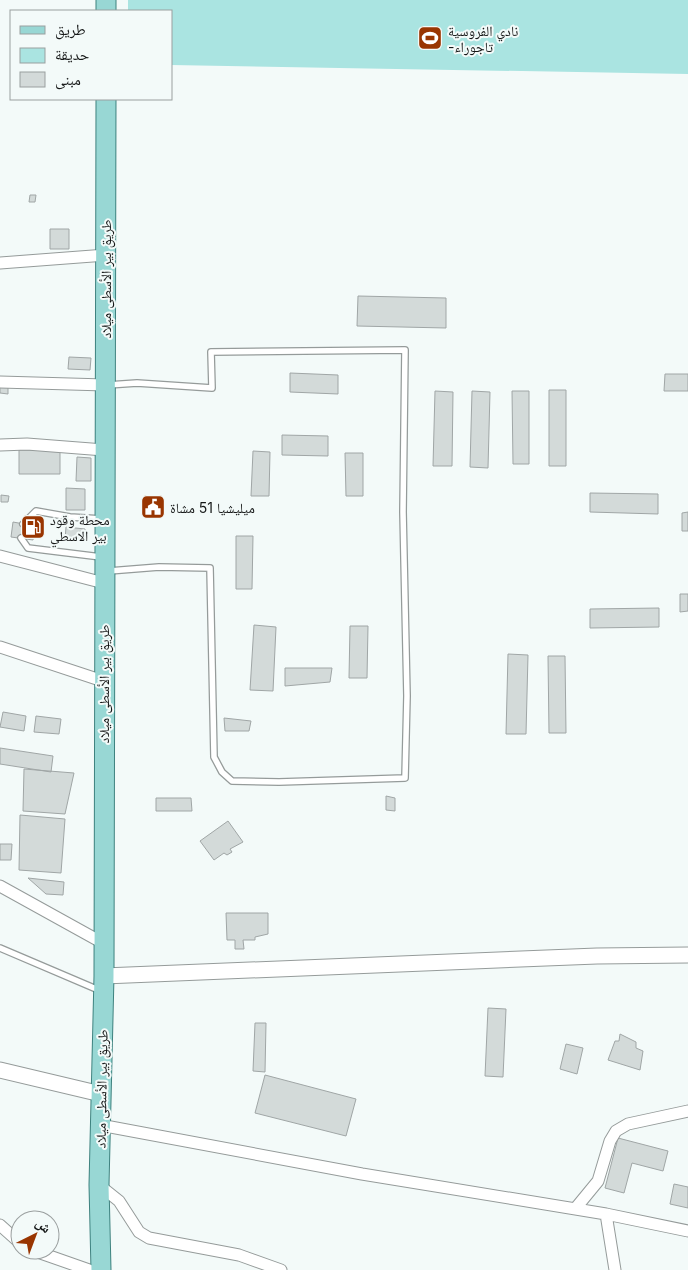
<svg xmlns="http://www.w3.org/2000/svg" width="688" height="1270" viewBox="0 0 688 1270" font-family="Inter,'Noto Naskh Arabic',sans-serif">
<style>
.green{fill:#aae4e1}
.building{fill:#d3dad9;stroke:#a0a6a6}
.lines{fill:none;stroke-linecap:round;stroke-linejoin:round}
.service-casing{stroke:#959b9a;stroke-width:8}
.minor-casing{stroke:#959b9a;stroke-width:13}
.tertiary-casing{stroke:#959b9a;stroke-width:17}
.primary-casing{stroke:#3e827f;stroke-width:21}
.service{stroke:#fff;stroke-width:5.5}
.minor{stroke:#fff;stroke-width:11}
.tertiary{stroke:#fff;stroke-width:15}
.primary{stroke:#98d7d4;stroke-width:19}
.labels{text-anchor:middle;dominant-baseline:central;stroke-width:4;stroke-linejoin:round;paint-order:stroke}
.poi-label{font-size:14px;fill:#151717;stroke:#f3faf9;text-anchor:start}
.street-label{font-size:14px;fill:#151717;stroke:#f3faf9}
</style>
<rect width="100%" height="100%" fill="#f3faf9"/>
<path class="green" d="M128 0H688V74L171 65V11H128Z"/>
<path class="building" d="M30 195H36L35 202H29Z
M50 229H69V249H50Z
M358 296 446 298V328L357 326Z
M69 357 91 358 90 370 68 369Z
M290 373 338 375V394L290 392Z
M665 374H688V391H664Z
M0 385 8 386V394L0 393Z
M549 390H566V466H549Z
M435 391 453 392 452 466H433Z
M472 391 490 392 488 468 470 467Z
M512 391H529V464H513Z
M282 435 328 436V456L282 455Z
M19 450H60V474H19Z
M253 451 270 452 269 496H251Z
M345 453H363V496H346Z
M77 457 91 458V481H76Z
M66 488 85 489V510H66Z
M590 493 658 494V514L590 512Z
M1 495 9 496 8 502H1Z
M688 512V531H682V513Z
M13 522 35 526 33 540 11 537Z
M66 527 85 529 84 542 65 540Z
M236 536H253L252 589H236Z
M680 594H688V611L680 612Z
M659 608V627L590 628V609Z
M254 625 276 627 273 691 250 690Z
M350 626H368L367 678H349Z
M508 654 528 655 526 734H506Z
M548 656H565L566 733H549Z
M285 668H332L330 682 285 686Z
M3 712 26 716 24 731 0 727Z
M36 716 61 719 59 734 34 732Z
M224 718 251 721 249 731H225Z
M0 748 53 756 51 772 0 764Z
M24 769 74 773 65 814 23 811Z
M386 796 395 798V811L386 810Z
M156 798H191L192 811H156Z
M20 815 65 819 61 873 19 870Z
M228 821 243 842 230 849 232 852 227 855 224 853 214 860 200 841Z
M0 844H12L11 860H0Z
M28 878 64 882 63 895 46 894Z
M226 913H268V934L255 937V940H243L244 949H235V940H227Z
M488 1008 506 1009 503 1077 485 1076Z
M255 1023H266L265 1072 253 1071Z
M620 1034 636 1042V1048L643 1051 640 1070 608 1060 615 1041H619Z
M566 1044 583 1048 577 1074 560 1069Z
M265 1075 356 1099 346 1136 255 1113Z
M618 1138 668 1151 663 1171 632 1163 624 1193 605 1188Z
M674 1184 688 1187V1208L670 1204Z"/>
<g class="lines">
<defs>
<path id="service" d="M108 385 137 383 212 388 211 352 405 350 403 512 407 696 405 778 279 782 232 781 222 772 214 757 210 568 159 567 109 571
M23 524 36 511 70 517 102 519
M21 538 28 548 101 557
M0 948 101 991"/>
<path id="minor" d="M0 263 106 255
M0 382 105 385
M0 445 27 444 104 450
M0 556 104 583
M0 647 103 681
M0 886 103 943
M100 1125 362 1174 606 1214 688 1231
M99 1185 119 1201 139 1232 149 1238 239 1255 281 1270
M575 1209 598 1181 610 1141 616 1131 628 1124 688 1111
M606 1214 615 1270
M0 1225 20 1243
M32 1250 89 1270"/>
<path id="tertiary" d="M104 976 597 956 688 955
M0 1070 101 1094"/>
<path id="primary" d="M106 11V0
M101 1270 99 1185 104 976 106 99"/>
</defs>
<use href="#service" class="service-casing"/>
<use href="#minor" class="minor-casing"/>
<use href="#tertiary" class="tertiary-casing"/>
<use href="#primary" class="primary-casing"/>
<use href="#service" class="service"/>
<use href="#minor" class="minor"/>
<use href="#tertiary" class="tertiary"/>
<use href="#primary" class="primary"/>
</g>
<defs>
<symbol id="stadium-square" viewBox="-11 -11 22 22"><rect x="-9" y="-9" width="18" height="18" rx="4" fill="#993501" stroke="#f3faf9"/><path d="M0-5a6.5 5 0 1 0 0 10a6.5 5 0 1 0 0-10ZM-3.5-1.8h7v3.6h-7Z" fill="#fff"/></symbol>
<symbol id="civic-square" viewBox="-11 -11 22 22"><rect x="-9" y="-9" width="18" height="18" rx="4" fill="#993501" stroke="#f3faf9"/><path d="M-.6-6.5H3V-4.5H.6V-3L4-1V1h2V6H-6V1h2V-1L-.6-3ZM-1.2 2.5V6h2.4V2.5Z" fill="#fff"/></symbol>
<symbol id="fuel-square" viewBox="-11 -11 22 22"><rect x="-9" y="-9" width="18" height="18" rx="4" fill="#993501" stroke="#f3faf9"/><path d="M-5.5-6h7V0h2V4h1.3V-2.5L3-4.5l.8-.8L6-3V5H2.5V1h-1V6h-7ZM-4.2-4.7v3.2H.2V-4.7Z" fill="#fff"/></symbol>
</defs>
<g fill-rule="evenodd">
<use href="#stadium-square" x="416" y="24" width="28" height="28"/>
<use href="#civic-square" x="139" y="493" width="28" height="28"/>
<use href="#fuel-square" x="19" y="513" width="28" height="28"/>
</g>
<g class="labels">
<g class="poi-label">
<text x="448" y="30">نادي الفروسية<tspan x="448" dy="16">-تاجوراء</tspan></text>
<text x="170" y="507">ميليشيا 51 مشاة</text>
<text x="50" y="519">محطة وقود<tspan x="50" dy="16">بير الاسطي</tspan></text>
</g>
<g class="street-label">
<text transform="translate(105 279) rotate(-90)">طريق بير الأسطى ميلاد</text>
<text transform="translate(103 684) rotate(-90)">طريق بير الأسطى ميلاد</text>
<text transform="translate(101 1089) rotate(-89)">طريق بير الأسطى ميلاد</text>
</g>
</g>
<rect x="10" y="10" width="162" height="90" fill="#f3faf9" stroke="#9a9f9f"/>
<rect x="20" y="26" width="25" height="8" fill="#98d7d4" stroke="#9a9f9f"/>
<text x="55" y="35" font-size="15" fill="#151717">طريق</text>
<rect x="20" y="48" width="25" height="15" fill="#aae4e1" stroke="#9a9f9f"/>
<text x="55" y="60" font-size="15" fill="#151717">حديقة</text>
<rect x="20" y="72" width="25" height="15" fill="#d3dad9" stroke="#9a9f9f"/>
<text x="55" y="85" font-size="15" fill="#151717">مبنى</text>
<g transform="translate(35 1235) rotate(42)"><circle r="24" fill="#f3faf9" stroke="#9a9f9f"/>
<path d="M0-4L9 19L0 12L-9 19Z" fill="#993501"/>
<text y="-8" font-size="14" font-weight="bold" text-anchor="middle" fill="#151717">ش</text>
</g>
</svg>
